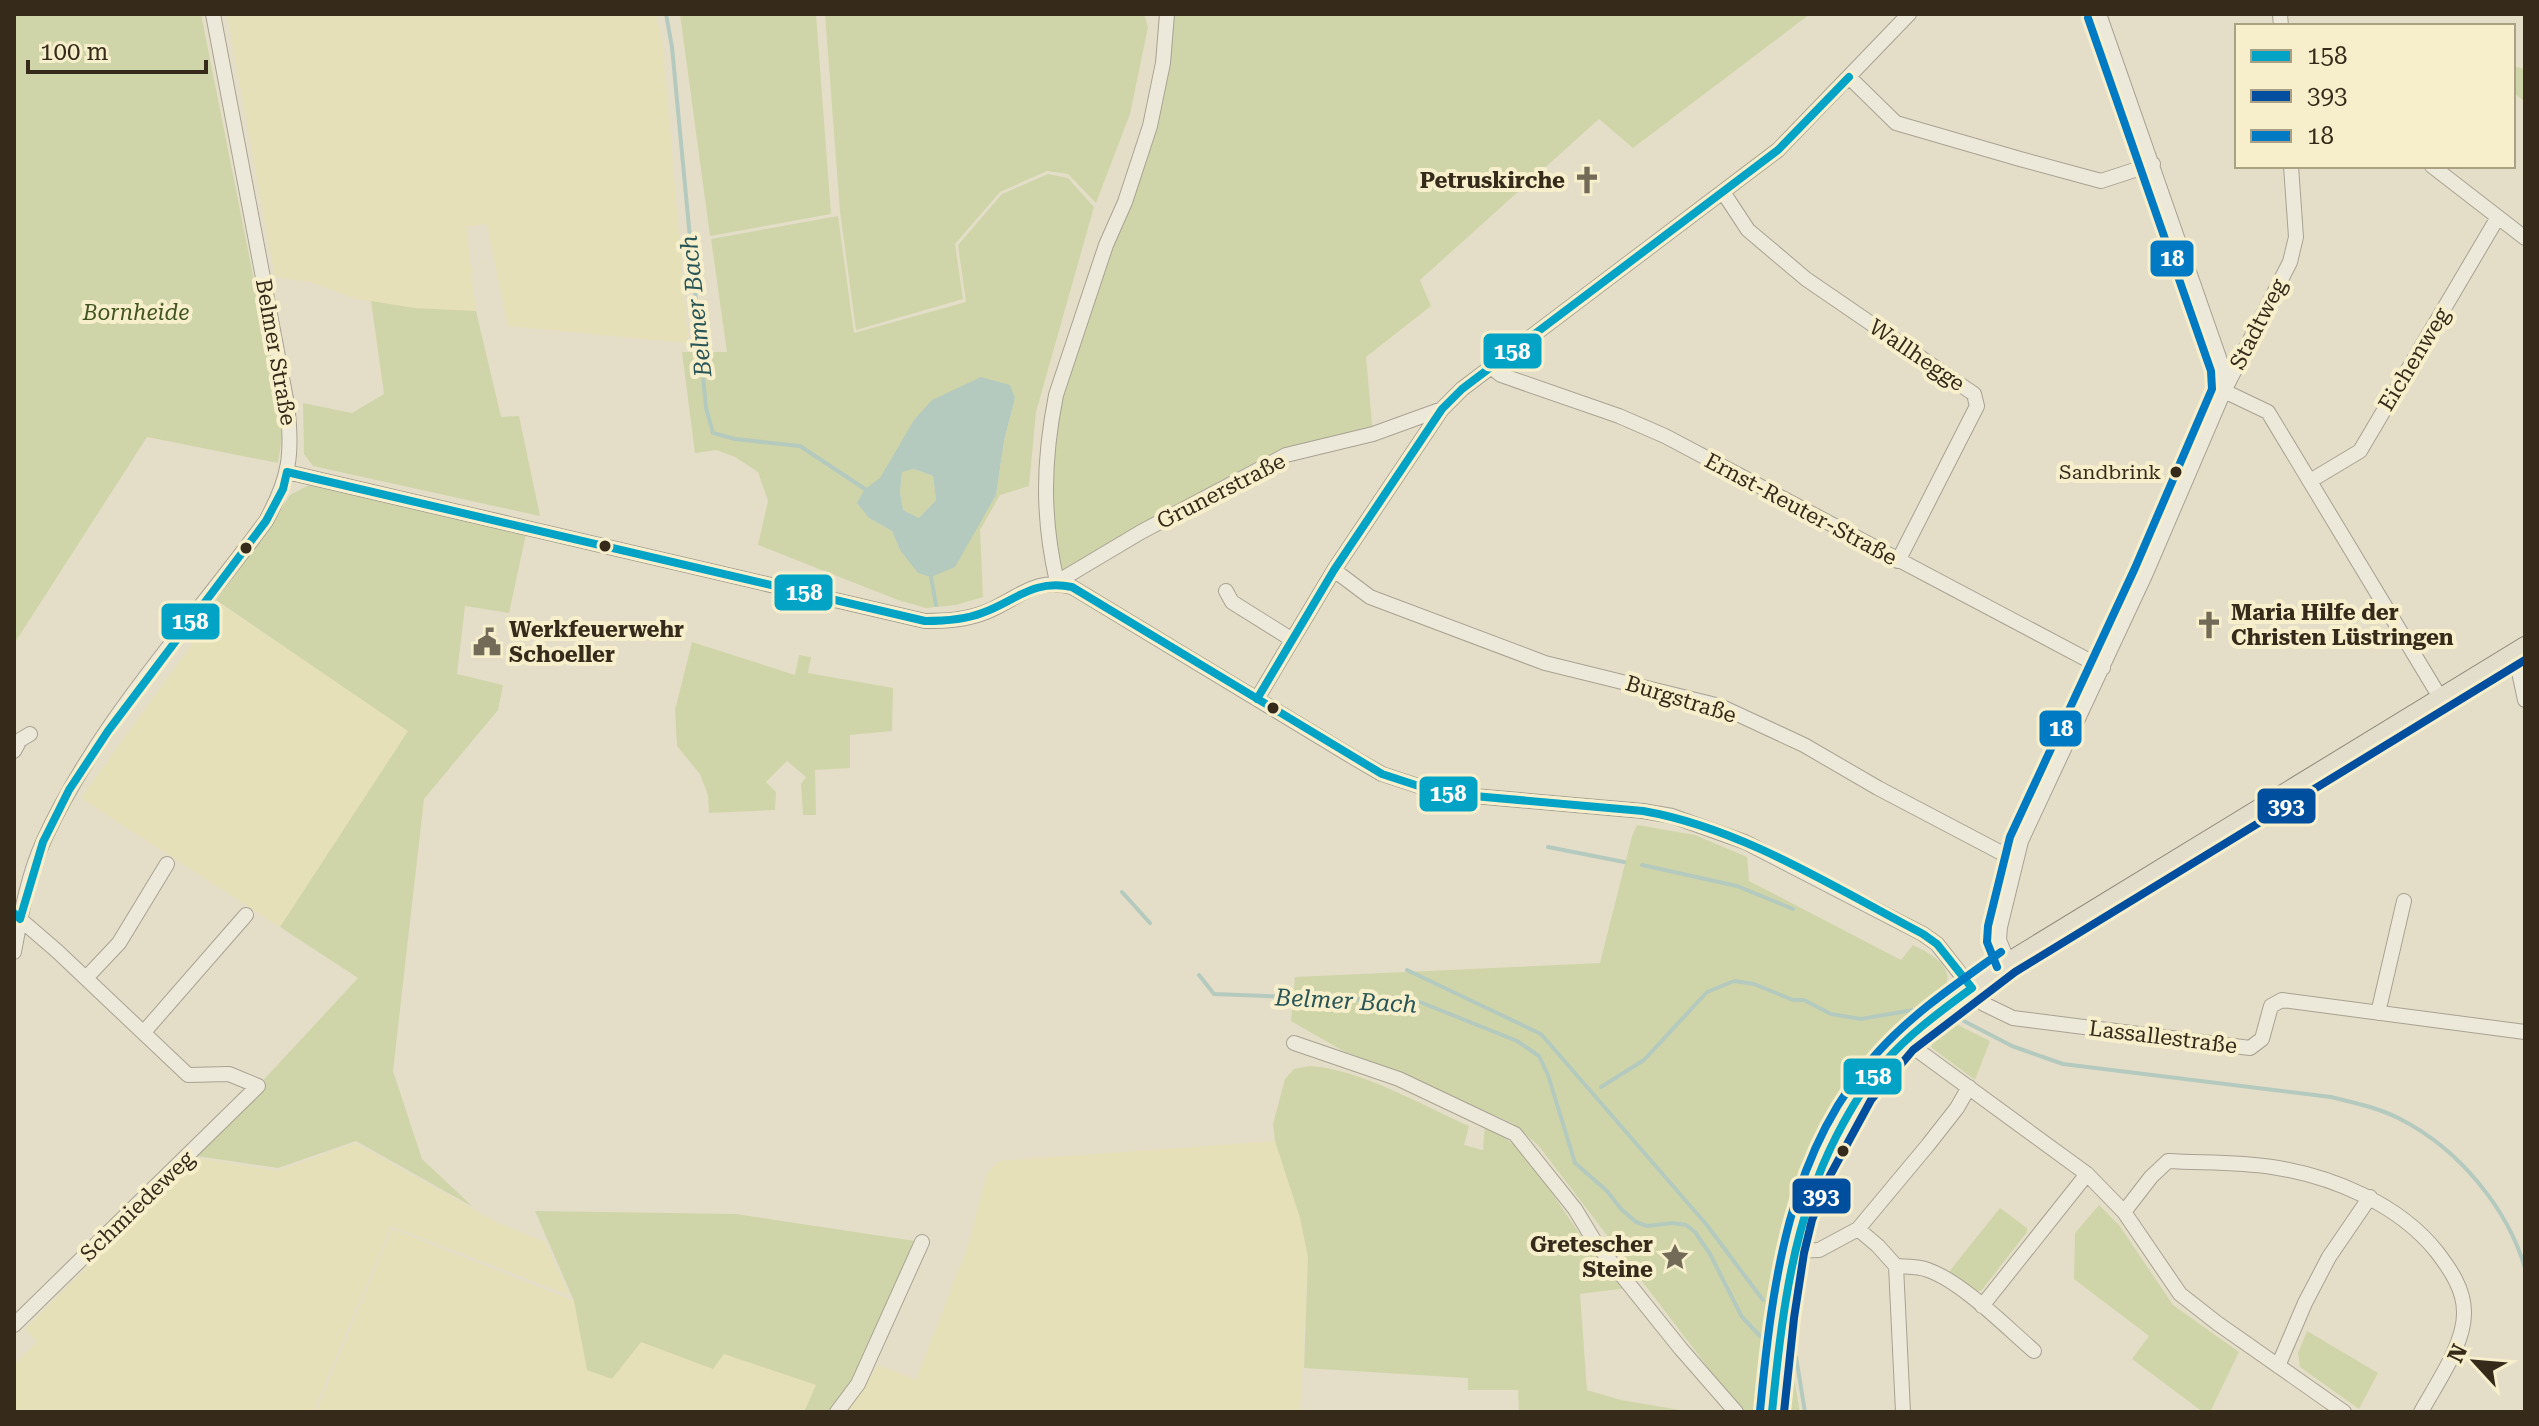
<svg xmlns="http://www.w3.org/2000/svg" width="2539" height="1426" viewBox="0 0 2539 1426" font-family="'Roboto Serif',serif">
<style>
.farmland{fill:#e5e0b7}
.green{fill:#d0d5a9;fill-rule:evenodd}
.water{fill:#b4cabe;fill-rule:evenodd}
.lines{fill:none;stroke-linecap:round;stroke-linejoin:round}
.stream{stroke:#b4cabe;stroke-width:4}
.minor-casing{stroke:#a8a292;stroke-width:16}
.major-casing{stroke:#8e8779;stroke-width:20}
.minor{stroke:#ece8da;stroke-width:14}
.major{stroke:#e3decb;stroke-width:18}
.bus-1-casing{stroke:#f7efcc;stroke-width:14}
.bus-2-casing{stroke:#f7efcc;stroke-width:14}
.bus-3-casing{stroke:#f7efcc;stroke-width:14}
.bus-1{stroke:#03a3c5;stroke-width:8}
.bus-2{stroke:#004f9f;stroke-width:8}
.bus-3{stroke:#007ac3;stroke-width:8}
.bus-dot{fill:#362b1a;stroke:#f7efcc;stroke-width:3}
.labels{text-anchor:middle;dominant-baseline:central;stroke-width:8;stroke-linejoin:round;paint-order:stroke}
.bus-label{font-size:20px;fill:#362b1a;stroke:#f7efcc;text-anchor:end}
.poi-label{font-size:22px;font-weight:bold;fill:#362b1a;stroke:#f7efcc;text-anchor:end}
.park-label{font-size:22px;font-style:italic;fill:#425420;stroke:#f7efcc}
.street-label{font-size:22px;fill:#362b1a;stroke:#f7efcc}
.water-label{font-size:24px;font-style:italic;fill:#295557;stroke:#f7efcc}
.line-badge{stroke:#f7efcc;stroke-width:3}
.badge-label{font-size:22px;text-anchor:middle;font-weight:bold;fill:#fff}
</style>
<rect width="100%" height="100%" fill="#e4dec8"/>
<path class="farmland" d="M227 14H656L663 47 688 343 508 326 487 224 466 227 476 311 414 308 356 299 311 282 275 277Z
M221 604 408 731 280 927 81 798Z
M1275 1141 1300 1218 1308 1257 1300 1412H843L879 1365 916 1380 968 1246 987 1174 999 1161Z
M355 1143 498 1223 545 1242 569 1295 391 1226 313 1412H14V1365L37 1342 25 1329 197 1158 277 1171Z
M392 1229 574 1301 587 1370 612 1379 641 1342 713 1369 724 1354 816 1385 804 1412H316Z"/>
<path class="green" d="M14 14H201L276 391 282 438 278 463 147 437 14 644Z
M680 14H816L831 214 710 236Z
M825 14H1144L1148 27 1130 114 1096 203 1068 174 1047 171 1000 192 955 244 963 299 856 330 840 212Z
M1167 14H1810L1633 148 1599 119 1420 280 1431 306 1366 357 1373 434 1286 455 1057 582 1047 540 1052 417 1150 126Z
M2513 66 2525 69V102L2513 92Z
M1048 174 1068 178 1094 207 1036 412 1029 486 1000 495 980 530 983 597 956 605 926 608 898 600 758 545 768 501 758 472 735 457 716 450 695 453 682 352H727L711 239 838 216 854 333 966 302 958 245 1002 194ZM1015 398 1004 441 996 495 977 527 900 550 892 531 869 518 865 489Z
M371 301 414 308 476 311 501 417 519 416 540 516 313 466 304 454 303 403 352 413 384 394Z
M914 469 933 476 936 500 919 518 903 510 900 492 902 471Z
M309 485 526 534 509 613 465 606 457 674 503 685 498 710 424 799 393 1071 422 1159 473 1207 356 1141 278 1168 189 1155 258 1086 358 978 280 927 408 731 216 600 264 536 290 495Z
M692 642 795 675 799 655 811 657 808 673 893 688 892 731 850 735V768L815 770 816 815H803L801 784 806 777 787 761 766 782 776 792 775 810 709 813 708 795 700 774 677 746 675 710Z
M1637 825 1695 835 1747 857 1749 881 1901 960 1913 945C1927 952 1951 963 1947 982 1944 1003 1887 1033 1872 1051 1860 1066 1851 1088 1842 1104 1810 1161 1780 1226 1770 1291 1764 1331 1763 1372 1759 1412H1742L1538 1145 1512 1123 1395 1071 1343 1051 1291 1021 1295 977 1600 963 1632 836Z
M1947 1023 1958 1025 1990 1041 1975 1080 1932 1048 1931 1038Z
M1310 1066C1363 1070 1421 1105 1469 1126L1464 1145 1483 1150 1485 1124 1524 1152 1581 1236 1627 1288 1580 1294 1587 1390 1621 1400 1692 1412H1519L1518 1390H1468V1378L1304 1368 1308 1257 1300 1218 1275 1141 1273 1124 1285 1079 1294 1069Z
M2099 1205 2119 1225 2173 1305 2239 1352 2210 1412H2203L2132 1359 2149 1336 2074 1279 2075 1233Z
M2000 1208 2027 1228V1232L1981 1291 1975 1292 1948 1273Z
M535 1211 736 1214 922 1242 837 1412H804L816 1385 724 1354 713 1369 641 1342 612 1379 587 1370 574 1301Z
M2307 1331 2378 1373 2359 1409 2300 1367 2298 1353Z
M1788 1364 1792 1367 1800 1412H1783Z"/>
<path class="water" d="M981 377 1010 385 1015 398 1004 441 996 495 955 567 931 577 918 573 900 550 892 531 869 518 857 503 865 489 880 478 914 420 932 400ZM914 469 933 476 936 500 919 518 903 510 900 492 902 472Z"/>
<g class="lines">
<path class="stream" d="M666 14 672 47 706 408 713 433 735 439 800 446 865 489
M931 577 936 605
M1548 847 1624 862
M1642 865 1737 886 1793 909
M1122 892 1150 923
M1407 970 1541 1034 1706 1224 1763 1300
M1199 975 1214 994 1420 1002 1517 1041 1539 1056 1548 1075 1575 1163 1607 1191 1621 1209 1636 1222 1647 1226 1673 1223 1686 1225 1695 1232 1710 1254 1742 1317 1762 1338 1773 1344
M1960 1019 2012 1046 2063 1064 2331 1097C2355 1103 2380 1108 2402 1120 2458 1149 2507 1207 2525 1268
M1601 1087 1644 1060 1707 992 1734 981 1754 984 1793 1000H1804L1831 1014 1861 1019 1913 1010
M1784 1350 1796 1357 1805 1412"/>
<defs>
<path id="minor" d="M1167 14 1163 63 1150 126 1125 202 1106 245 1056 395C1043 461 1042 517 1057 582L1141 532 1286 455 1373 434 1442 409
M2099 14 2223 369 2224 391
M2280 14 2281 26
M1849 77 1896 123 2020 159 2101 181 2153 164
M2432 166 2525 238
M1723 192 1748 230 1806 279 1974 394 1977 406 1898 561
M1491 367 1501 375 1619 416 1665 436 2103 668
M2224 391 2268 412 2441 699
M287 472 925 621C946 621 966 620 986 612 1018 599 1035 576 1072 587L1356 759 1382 774 1440 793 1643 811 1672 816 1745 842 1923 934 1937 944 1984 1004 2013 1018 2250 1048 2262 1039 2271 1006 2282 1000 2525 1032
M2310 481 2360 451 2498 217
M1334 570 1370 597 1545 663 1720 706 1804 745 1878 788 2015 860
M1226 591 1232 602 1291 639
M2515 653 2525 700
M1257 699 1334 570 1442 409 1462 389 1778 150 1909 14
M14 751 20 740 30 734
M14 952C21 914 28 875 44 840 98 722 190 625 266 521 290 477 293 453 287 404L213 14
M2008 962 1999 940 2000 927 2021 841 2146 573 2224 391 2290 262 2296 237 2291 166
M86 978 119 943 167 864
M2378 1013 2404 901
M144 1032 246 915
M1905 1041 2087 1174 2124 1212 2180 1294 2217 1323 2344 1412
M1294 1043 1399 1079 1515 1134 1575 1209 1595 1242 1681 1349 1736 1412
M2124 1212 2151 1177 2168 1161C2203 1163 2238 1162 2272 1167 2332 1176 2399 1204 2437 1252 2450 1269 2464 1289 2464 1312 2465 1344 2436 1384 2421 1412
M1858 1229 1878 1246 1896 1266C1906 1267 1918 1266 1928 1270 1962 1282 2005 1326 2034 1351
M1792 1251 1819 1250 1858 1229 1928 1145 1957 1108 1969 1087
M1896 1266 1903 1412
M1982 1306 2087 1174
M14 1325 258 1086 229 1074 188 1075 57 951 14 914
M2278 1366 2305 1303 2329 1257 2370 1197
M837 1412 858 1384 922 1242"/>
<path id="major" d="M1772 1412 1782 1316 1792 1251 1801 1216 1816 1176 1861 1093 1905 1041 2008 962 2525 646"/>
</defs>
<use href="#minor" class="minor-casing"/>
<use href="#major" class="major-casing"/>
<use href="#minor" class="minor"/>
<use href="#major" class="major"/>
<defs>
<path id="bus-1" d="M1257 699 1334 570 1442 409 1462 389 1778 150 1849 77
M14 913 20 919 43 842 69 790 108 731 266 521 283 489 287 472 925 621C944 621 964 620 982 613 1016 601 1032 579 1072 587L1382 774 1440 793 1643 811C1742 828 1835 888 1923 934L1937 944 1972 988C1941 1011 1909 1034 1884 1063 1865 1084 1850 1110 1837 1135 1792 1222 1782 1315 1772 1412"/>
<path id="bus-2" d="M1784 1412 1794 1318 1804 1253 1812 1220 1827 1181 1871 1100 1913 1050 2015 972 2525 660"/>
<path id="bus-3" d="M1997 967 1987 942 1988 926 2010 837 2135 568 2212 389 2211 371 2088 18
M1760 1411C1772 1286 1788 1149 1878 1052 1913 1013 1958 983 2001 952"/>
</defs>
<use href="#bus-1" class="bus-1-casing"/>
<use href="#bus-2" class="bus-2-casing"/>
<use href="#bus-3" class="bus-3-casing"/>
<use href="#bus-1" class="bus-1"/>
<use href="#bus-2" class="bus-2"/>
<use href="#bus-3" class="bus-3"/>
</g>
<defs>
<symbol id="church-bare" viewBox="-9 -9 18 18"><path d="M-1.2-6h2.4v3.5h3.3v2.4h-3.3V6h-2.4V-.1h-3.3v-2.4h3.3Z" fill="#736a57" stroke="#f7efcc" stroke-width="2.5" paint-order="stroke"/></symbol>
<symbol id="civic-bare" viewBox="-9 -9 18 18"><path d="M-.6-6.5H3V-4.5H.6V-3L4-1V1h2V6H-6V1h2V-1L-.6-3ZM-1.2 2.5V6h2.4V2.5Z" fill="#736a57" stroke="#f7efcc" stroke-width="2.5" paint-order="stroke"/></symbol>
<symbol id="sight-bare" viewBox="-9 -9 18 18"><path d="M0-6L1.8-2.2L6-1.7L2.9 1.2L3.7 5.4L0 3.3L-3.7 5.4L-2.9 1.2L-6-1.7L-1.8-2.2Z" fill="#736a57" stroke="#f7efcc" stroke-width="2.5" paint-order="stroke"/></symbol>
</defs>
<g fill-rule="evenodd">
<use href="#church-bare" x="1567" y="160" width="40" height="40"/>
<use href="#church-bare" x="2189" y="605" width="40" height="40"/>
<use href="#civic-bare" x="467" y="622" width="40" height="40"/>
<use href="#sight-bare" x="1655" y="1237" width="40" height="40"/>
</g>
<g class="bus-dot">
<circle cx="2176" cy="472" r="7"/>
<circle cx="605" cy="546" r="7"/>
<circle cx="246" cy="548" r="7"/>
<circle cx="1273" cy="708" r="7"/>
<circle cx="1843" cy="1151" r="7"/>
</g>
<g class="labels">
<g class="bus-label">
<text x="2161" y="472">Sandbrink</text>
</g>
<g class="poi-label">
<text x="1565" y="180">Petruskirche</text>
<text x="2231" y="612" text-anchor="start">Maria Hilfe der<tspan x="2231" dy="25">Christen Lüstringen</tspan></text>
<text x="509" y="629" text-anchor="start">Werkfeuerwehr<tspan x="509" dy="25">Schoeller</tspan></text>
<text x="1653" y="1244">Gretescher<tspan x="1653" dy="25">Steine</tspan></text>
</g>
<g class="park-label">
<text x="136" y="312">Bornheide</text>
</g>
<g class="street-label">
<text transform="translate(2258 324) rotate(-63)">Stadtweg</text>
<text transform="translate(276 352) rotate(80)">Belmer Straße</text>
<text transform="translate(1917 355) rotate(34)">Wallhegge</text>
<text transform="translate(2414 359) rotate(-59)">Eichenweg</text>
<text transform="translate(1221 491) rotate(-27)">Grunerstraße</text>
<text transform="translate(1801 509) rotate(28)">Ernst-Reuter-Straße</text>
<text transform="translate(1681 699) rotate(17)">Burgstraße</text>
<text transform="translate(2163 1037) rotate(7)">Lassallestraße</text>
<text transform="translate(137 1206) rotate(-44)">Schmiedeweg</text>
</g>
<g class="water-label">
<text transform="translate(696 306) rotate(-96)">Belmer Bach</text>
<text transform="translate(1346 1001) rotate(3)">Belmer Bach</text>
</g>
</g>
<g class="line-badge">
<rect x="2149" y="239" width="46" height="39" rx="8" fill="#007ac3"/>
<rect x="1482" y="332" width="61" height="38" rx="8" fill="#03a3c5"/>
<rect x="773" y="573" width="61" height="39" rx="8" fill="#03a3c5"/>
<rect x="160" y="602" width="61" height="39" rx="8" fill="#03a3c5"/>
<rect x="2038" y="709" width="45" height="39" rx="8" fill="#007ac3"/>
<rect x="1418" y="775" width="61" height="38" rx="8" fill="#03a3c5"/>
<rect x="2256" y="787" width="61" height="38" rx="8" fill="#004f9f"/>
<rect x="1842" y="1057" width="61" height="39" rx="8" fill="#03a3c5"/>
<rect x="1791" y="1177" width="61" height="38" rx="8" fill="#004f9f"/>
</g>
<g class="badge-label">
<text x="2172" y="266">18</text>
<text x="1512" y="359">158</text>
<text x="804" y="600">158</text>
<text x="190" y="629">158</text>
<text x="2061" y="736">18</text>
<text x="1448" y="801">158</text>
<text x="2286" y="814">393</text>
<text x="1873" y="1084">158</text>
<text x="1821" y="1204">393</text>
</g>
<rect width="2539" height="1426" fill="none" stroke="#362b1a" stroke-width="32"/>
<rect x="2235" y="24" width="280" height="144" fill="#f7efcc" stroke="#aaa185" stroke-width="2"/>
<rect x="2251" y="50" width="40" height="12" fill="#03a3c5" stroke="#aaa185" stroke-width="2"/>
<text x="2307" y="64" font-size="24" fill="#362b1a">158</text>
<rect x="2251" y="90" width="40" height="12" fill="#004f9f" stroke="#aaa185" stroke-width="2"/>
<text x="2307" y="104" font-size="24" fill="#362b1a">393</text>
<rect x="2251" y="130" width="40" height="12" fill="#007ac3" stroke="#aaa185" stroke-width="2"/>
<text x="2307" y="144" font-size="24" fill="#362b1a">18</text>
<g transform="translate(2475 1362) rotate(296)" stroke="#f7efcc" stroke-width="6" paint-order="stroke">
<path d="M0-6L14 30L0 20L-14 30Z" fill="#362b1a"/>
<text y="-12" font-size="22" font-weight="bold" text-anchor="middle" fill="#362b1a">N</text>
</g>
<path d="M28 60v12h178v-12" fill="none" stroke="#362b1a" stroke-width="4"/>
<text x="40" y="60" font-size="24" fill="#362b1a" stroke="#f7efcc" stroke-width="6" paint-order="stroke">100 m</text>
</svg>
